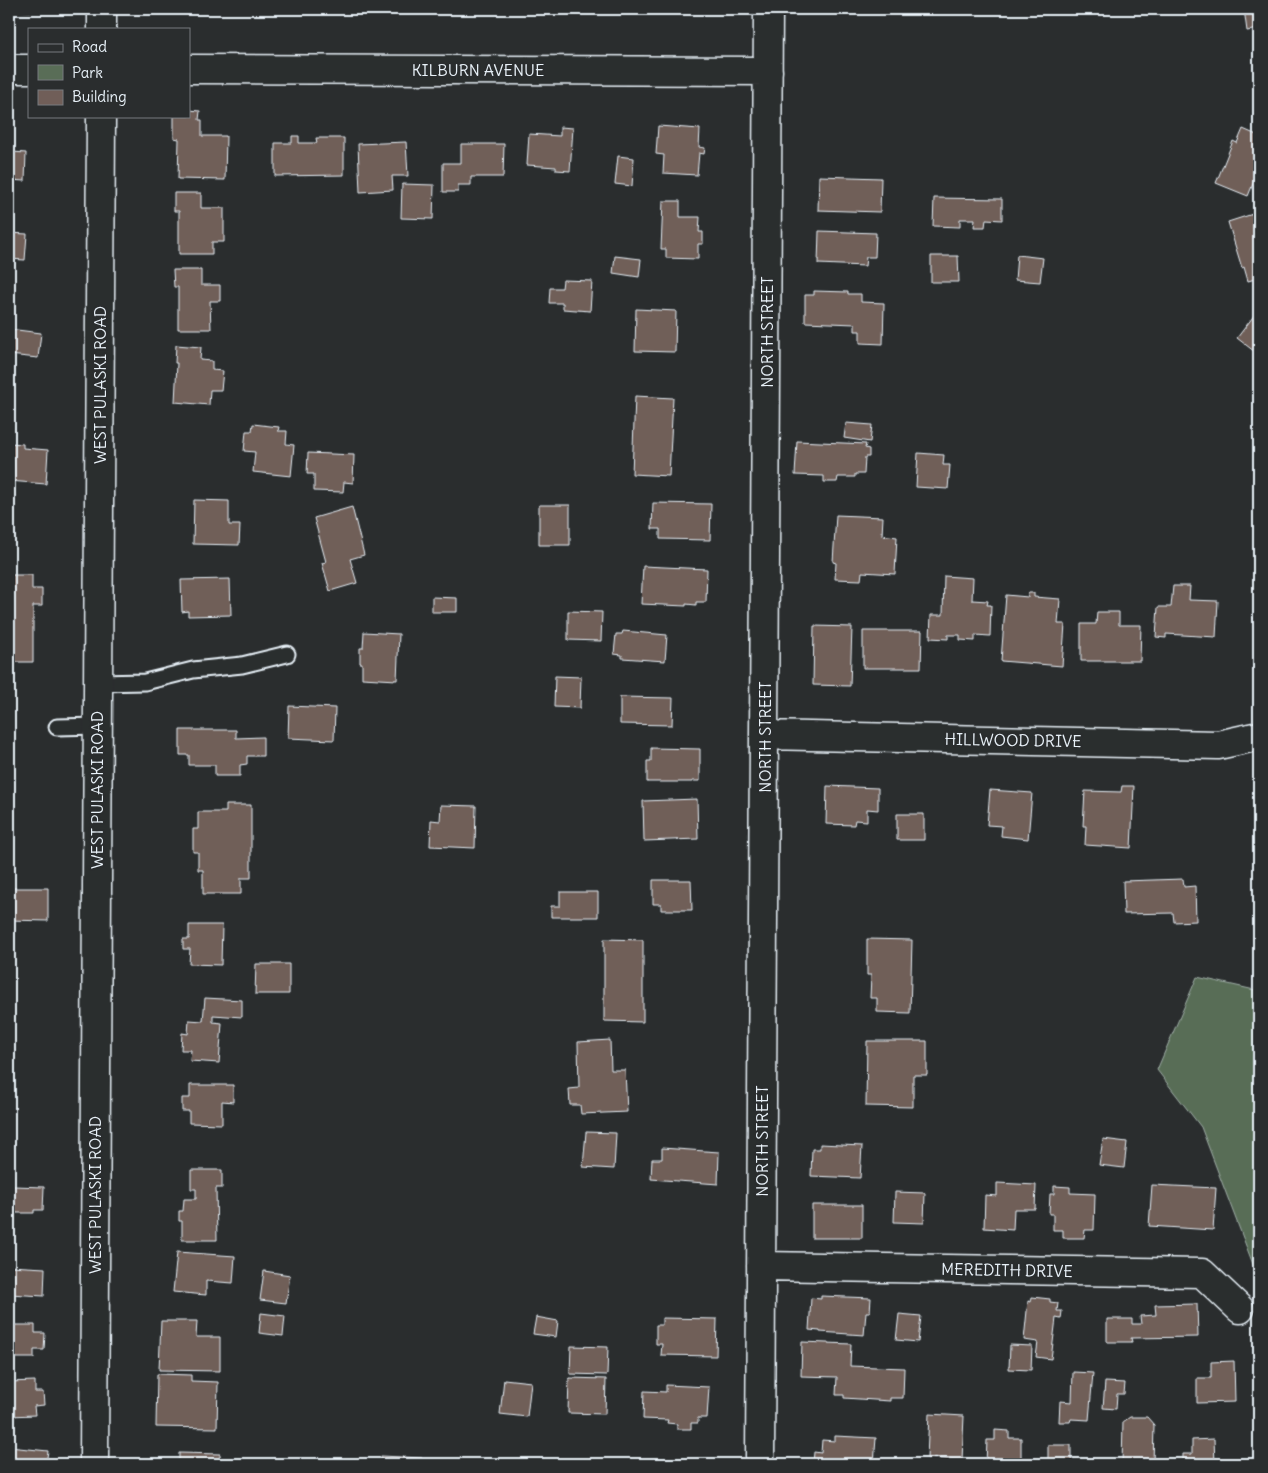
<svg xmlns="http://www.w3.org/2000/svg" width="1268" height="1473" viewBox="0 0 1268 1473" font-family="Delius,sans-serif">
<style>
.green{fill:#596d57;stroke:#a0afa8}
.building{fill:#705e58;stroke:#e8f1f8}
.lines{fill:none;stroke-linecap:round;stroke-linejoin:round}
.service-casing{stroke:#e8f1f8;stroke-width:19}
.minor-casing{stroke:#e8f1f8;stroke-width:31}
.secondary-casing{stroke:#e8f1f8;stroke-width:31}
.service{stroke:#2a2d2e;stroke-width:15}
.minor{stroke:#2a2d2e;stroke-width:28}
.secondary{stroke:#2a2d2e;stroke-width:28}
.labels{text-anchor:middle;dominant-baseline:central;stroke-width:4.5;stroke-linejoin:round;paint-order:stroke}
.street-label{font-size:16px;fill:#e8f1f8;stroke:#2a2d2e}
</style>
<rect width="100%" height="100%" fill="#2a2d2e"/>
<filter id="ink" filterUnits="userSpaceOnUse"><feTurbulence type="fractalNoise" baseFrequency=".02" numOctaves="2"/><feDisplacementMap in="SourceGraphic" scale="10" xChannelSelector="R" yChannelSelector="G"/><feConvolveMatrix kernelMatrix="1 2 1 2 8 2 1 2 1" color-interpolation-filters="sRGB"/></filter>
<g filter="url(#ink)">
<path class="green" d="M1197 977 1259 991V1280L1201 1127 1157 1070Z"/>
<path class="building" d="M9 9H31V11L9 10Z
M322 9H347L346 13 322 10Z
M1244 9H1259V29L1247 31Z
M189 110 200 111 199 120H202V136H226L225 180 178 179 179 139 174 138V116H189Z
M9 123H13L12 152 26 153 25 181 9 180Z
M658 126 700 129 699 147 705 148 704 154 699 153 697 175 663 173 664 155 656 154Z
M560 127 573 128 570 171 556 170V167L527 165 529 134 560 136Z
M1243 129 1259 136V169L1248 196 1216 183 1233 141 1237 143Z
M292 136H299V143H317L316 138H344V175L275 176V143H292Z
M406 142 408 176H392L393 190 360 192 358 144Z
M461 144H504L503 177H471V185H458V192H443V163H461Z
M618 156 634 158 632 186 615 184Z
M819 176 881 178 880 212 818 210Z
M402 184 434 185 433 219 401 218Z
M174 193H201V208H224V242H212V254H179V211H174Z
M934 198 1002 199V220L986 219 985 227H974L975 219H960V227L933 226Z
M663 201H680V217H700L699 232H703V244H698V259L666 258V249H661Z
M1259 212V278L1248 281 1244 267 1242 268 1228 222Z
M9 227V233L27 234 25 260 9 259Z
M819 231 876 233 875 257H866L865 266 818 264Z
M1017 255 1043 258 1040 282 1015 280Z
M615 256 641 259 639 277 613 273Z
M931 256H958L959 282H931Z
M173 270H201V285H220V301H210L211 329H178V287H174Z
M563 280 592 281 590 311 563 309V303H549L550 288H562Z
M814 291 848 292V294H861V302L884 303 883 344 860 343V331H855V324L805 322V295H814Z
M636 309 676 311 675 352 635 351Z
M1259 309V355L1237 338Z
M9 329 41 333 38 358 9 355Z
M176 345 201 347 200 360 212 361V370L223 371 221 390H210L209 405 175 402 177 363H175Z
M635 396 673 398 669 476 632 474Z
M846 423 872 425 870 442 844 438Z
M253 424 279 427 278 431H287L286 444 294 445 291 476 253 472 255 452 244 451 246 431H252Z
M797 441 866 444 865 448 869 449V457H865L864 474H855V477H838L837 482H824V476L795 475Z
M9 443 23 444V448L48 450 46 484 9 481Z
M308 453 354 455 353 483 344 482 343 492 314 491V474H307Z
M918 453 944 455 943 465H950L948 489 916 487Z
M194 500 229 501V525H240L239 545 193 544Z
M653 503 711 504 710 540 660 539V529H652Z
M539 505H570V545H539Z
M352 507 364 555 350 559 357 583 330 591 322 563 326 562 314 518Z
M836 515 883 517 882 535 897 537 895 574 862 572 861 580 835 579 836 563 833 562Z
M643 566 707 569 706 602H696V605L686 604V606L641 604Z
M9 575H32V589H42V606H33V662H9Z
M944 576 973 578 972 600 988 601 987 605H991L990 636 975 635V641L960 640V635H948V639L930 638 931 615H943Z
M230 579 231 615 188 616V611L182 612 181 580Z
M1173 586H1190L1189 600 1218 601 1216 637 1166 634V638L1156 637 1158 607H1171Z
M1028 593H1034V597L1060 599 1058 624H1065L1062 666 1001 661 1006 595 1028 597Z
M432 597 457 598V612H432Z
M1259 609V622L1254 619Z
M568 611 602 612 601 641 568 640Z
M1097 612H1119V625H1141L1140 661H1081V624H1096Z
M814 626 852 627 850 686 813 685Z
M623 631 667 635 665 661 622 658V655L614 654 616 634H622Z
M863 631H922L921 668H863Z
M364 632 399 634 397 680 362 678V663H360V648H363Z
M555 676 581 677 580 708 554 707Z
M620 697 673 698 672 725 620 724Z
M289 706 335 708 334 740 288 738Z
M180 730H236V738L263 737V756H247V764L240 765V776H215V765H189V755H180Z
M651 748 700 749V781H692V782H647V761H651Z
M827 786 878 788V810L867 809V821L855 820 854 825 826 824Z
M1122 786H1134L1131 848 1085 845 1086 826H1083L1085 791 1121 792Z
M990 790 1032 793 1028 839 1001 836 1002 826 987 825Z
M697 799 698 839 644 841 643 801Z
M226 805H251V878H241V894H203V870H198V852H193V829H198V812H226Z
M441 805 476 806 475 848 430 846 431 820 440 821Z
M897 814H924V840H897Z
M1183 879 1184 887 1195 886 1196 921 1174 922 1173 913 1124 914 1123 881Z
M653 880H691L692 910H661V904H653Z
M9 888H48V921L9 920Z
M560 892H598V917H551V906H560Z
M189 925H222L221 965 189 964 190 949H183V939H189Z
M604 939 643 940V1022L604 1021Z
M867 939 912 940 910 1013 877 1012V998H870L871 975H867Z
M256 964H289V994H255Z
M205 998 242 1000V1017L213 1015V1022L222 1023 219 1063 190 1061 191 1050H181L182 1033 188 1034 189 1020 203 1021Z
M610 1040 611 1070H625L627 1112 581 1114 580 1105H570L569 1089 579 1088 578 1042Z
M867 1041H927V1075H913V1107L866 1106Z
M190 1085H233V1102L222 1101V1124L189 1123V1111H182V1098H190Z
M9 1091H10V1112H9Z
M586 1132 616 1133 614 1169 583 1167Z
M1103 1139 1127 1142 1124 1168 1099 1165Z
M820 1144 862 1146 860 1178 811 1176 812 1149H820Z
M662 1148 719 1152 718 1184 651 1179 652 1159H662Z
M191 1170H222V1188H216L217 1240H182V1221H179V1211H183L184 1199H196V1189H191Z
M9 1174H13V1186L44 1187 43 1210H34V1213H9Z
M997 1183 1036 1185 1035 1209H1014L1013 1230 984 1228 985 1195 997 1196Z
M1152 1185 1216 1188 1213 1230 1149 1226Z
M1054 1186 1070 1187V1193L1095 1194 1094 1230H1085L1084 1238H1063V1230H1053V1214H1049L1050 1194H1054Z
M895 1192 925 1193 924 1223 894 1222Z
M812 1205H862V1238H812Z
M177 1252 235 1256 233 1283 206 1281V1295L173 1292Z
M9 1266 45 1268 44 1296 9 1294Z
M264 1271 290 1275 286 1303 260 1300Z
M821 1296 871 1298 870 1312H866L864 1335 820 1332V1331L809 1330 811 1298 821 1299Z
M1032 1297 1050 1299V1302L1058 1303 1057 1311H1062L1061 1319 1056 1318 1051 1359 1036 1357 1038 1342 1024 1340 1028 1301 1031 1302Z
M1197 1304 1198 1337 1131 1338 1132 1342H1107V1319H1132V1324H1141L1140 1316 1156 1315 1155 1305Z
M261 1313 285 1316 283 1336 259 1333Z
M899 1314 921 1316 918 1342 896 1340Z
M536 1317 558 1321 556 1337 533 1334Z
M662 1318 717 1319 716 1356 661 1355 662 1344H656V1325H662Z
M161 1321H197L196 1337H220V1371L159 1370Z
M9 1325H35V1333H45L44 1350H34V1358H9Z
M802 1342 851 1344 850 1366 904 1368 903 1398H890V1401L844 1398V1395H836L837 1377 801 1376Z
M1010 1345 1032 1346 1031 1370 1009 1369Z
M571 1346 608 1347 607 1375 570 1374Z
M1234 1361 1235 1402 1197 1403V1378H1211V1362Z
M1073 1372 1093 1373 1089 1420 1071 1419 1070 1422H1059L1060 1401 1072 1402Z
M157 1374 191 1375V1381L218 1382 217 1428 156 1427Z
M569 1378 606 1379 605 1414 568 1413Z
M504 1379 531 1382 527 1417 500 1414Z
M35 1381V1392H43L44 1405 34 1406 35 1415 9 1416V1382Z
M1105 1382 1125 1383 1124 1394H1117L1116 1409 1103 1408Z
M666 1385 709 1387 707 1418H698V1423H691V1429H677V1424L667 1423 668 1420 643 1419 644 1391 666 1392Z
M929 1414 964 1416 962 1460 927 1458Z
M1130 1417H1147L1154 1425 1153 1464H1122L1123 1422Z
M995 1430 1009 1431V1438H1021V1464H986L987 1440H995Z
M835 1436 876 1438 874 1464H813L814 1452 821 1453 822 1440 835 1441Z
M1214 1439 1215 1464H1183V1454H1192V1440Z
M1048 1445H1071V1460H1080V1464H1048Z
M9 1447 48 1451 46 1464H9Z
M179 1453 220 1454V1464H179Z
M381 1456 422 1458 421 1464H381Z
M517 1460H544V1464H517Z"/>
<g class="lines">
<defs>
<path id="service" d="M98 683 145 682 193 670 242 665 287 654
M57 727 98 726"/>
<path id="minor" d="M9 69H29
M189 69 768 71
M765 735 1218 745 1259 736
M761 1266 1202 1273 1240 1309
M760 1464 768 9"/>
<path id="secondary" d="M102 29V9
M94 1464 101 116"/>
</defs>
<use href="#service" class="service-casing"/>
<use href="#minor" class="minor-casing"/>
<use href="#secondary" class="secondary-casing"/>
<use href="#service" class="service"/>
<use href="#minor" class="minor"/>
<use href="#secondary" class="secondary"/>
</g>
</g>
<g class="labels">
<g class="street-label">
<text x="478" y="70">KILBURN AVENUE</text>
<text transform="translate(767 332) rotate(-90)">NORTH STREET</text>
<text transform="translate(100 385) rotate(-90)">WEST PULASKI ROAD</text>
<text transform="translate(765 737) rotate(-90)">NORTH STREET</text>
<text transform="translate(1013 740) rotate(1)">HILLWOOD DRIVE</text>
<text transform="translate(97 790) rotate(-90)">WEST PULASKI ROAD</text>
<text transform="translate(762 1141) rotate(-90)">NORTH STREET</text>
<text transform="translate(95 1195) rotate(-90)">WEST PULASKI ROAD</text>
<text transform="translate(1007 1270) rotate(1)">MEREDITH DRIVE</text>
</g>
</g>
<rect width="1268" height="1473" fill="none" stroke="#2a2d2e" stroke-width="30"/>
<rect x="15" y="15" width="1238" height="1443" fill="none" stroke="#e8f1f8" stroke-width="2" filter="url(#ink)"/>
<rect x="28" y="28" width="162" height="90" fill="#2a2d2e" stroke="#767b7f"/>
<rect x="38" y="44" width="25" height="8" fill="#2a2d2e" stroke="#767b7f"/>
<text x="72" y="52" font-size="15" fill="#e8f1f8">Road</text>
<rect x="38" y="65" width="25" height="15" fill="#596d57" stroke="#767b7f"/>
<text x="72" y="78" font-size="15" fill="#e8f1f8">Park</text>
<rect x="38" y="90" width="25" height="15" fill="#705e58" stroke="#767b7f"/>
<text x="72" y="102" font-size="15" fill="#e8f1f8">Building</text>
</svg>
